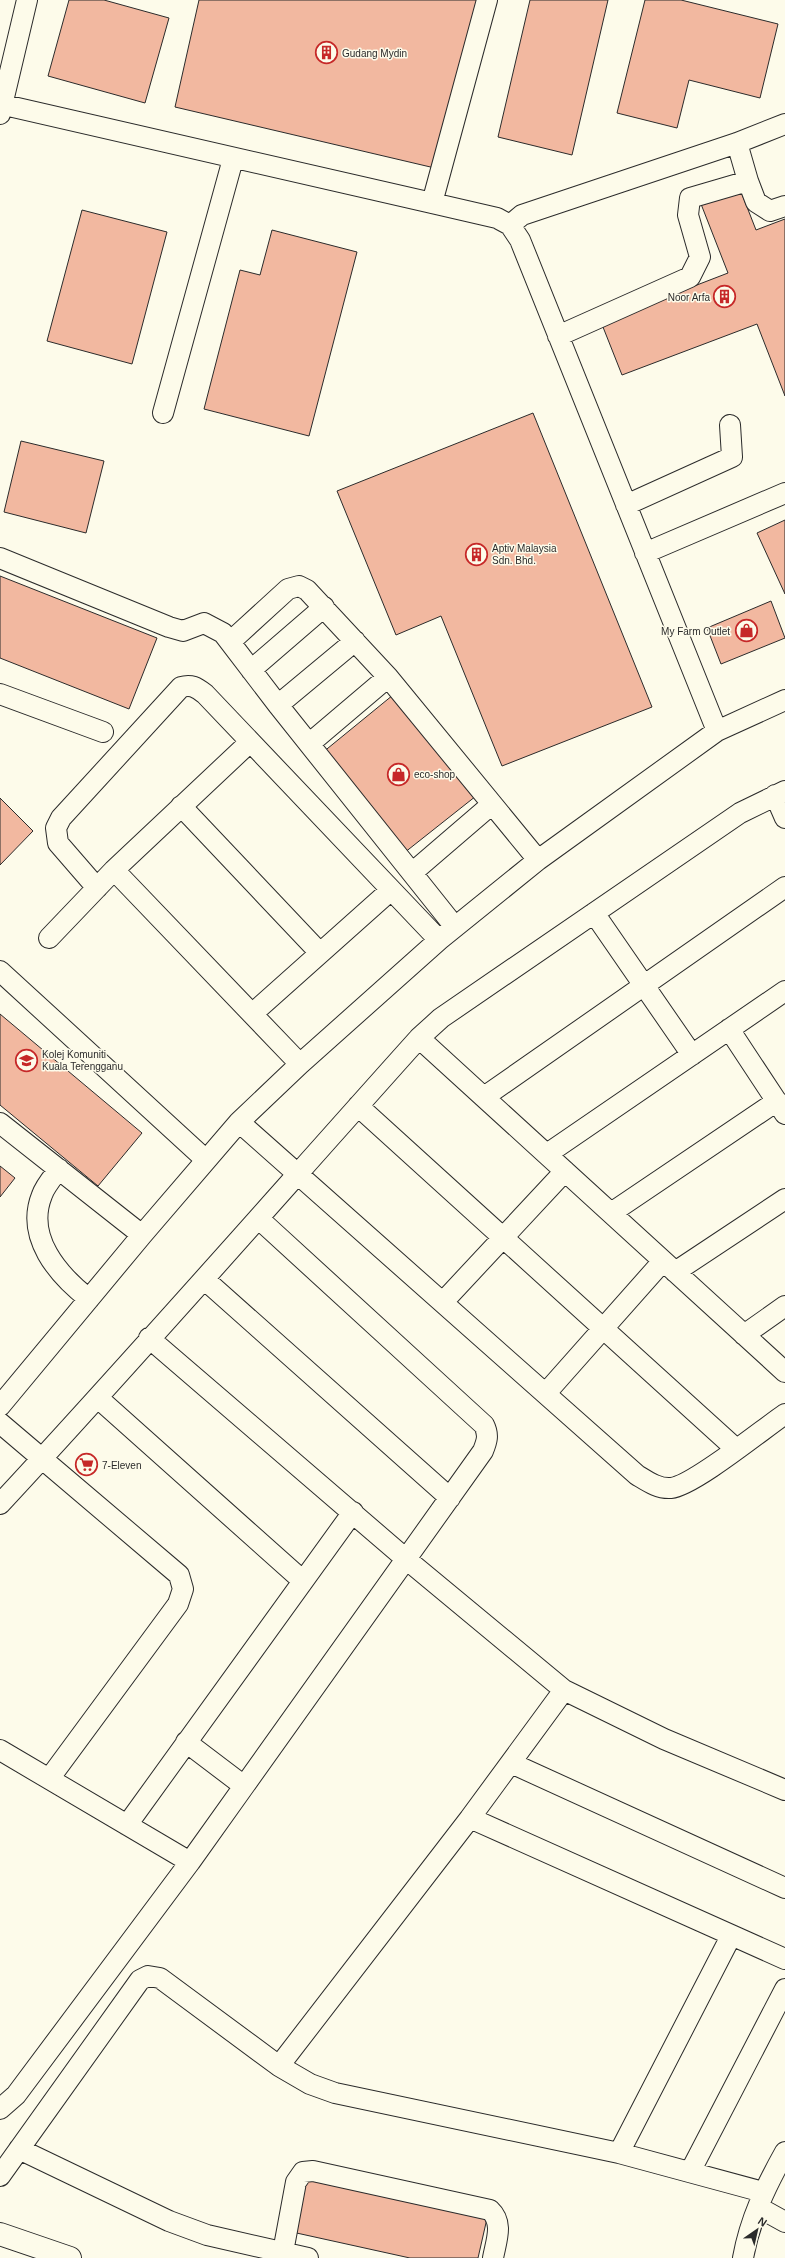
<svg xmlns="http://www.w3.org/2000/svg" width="785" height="2258" viewBox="0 0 785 2258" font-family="Arial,sans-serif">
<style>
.building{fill:#f2b8a0;stroke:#2b2b2b}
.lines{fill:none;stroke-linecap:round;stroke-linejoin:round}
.minor-casing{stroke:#2b2b2b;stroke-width:22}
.major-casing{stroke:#2b2b2b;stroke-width:24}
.minor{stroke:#fdfbea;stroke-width:20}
.major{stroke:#fdfbea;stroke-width:22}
.labels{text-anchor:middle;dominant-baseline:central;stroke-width:3;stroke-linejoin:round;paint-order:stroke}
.poi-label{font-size:10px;fill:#2b2b2b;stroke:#fdfbea;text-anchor:start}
</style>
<rect width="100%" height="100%" fill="#fdfbea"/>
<path class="building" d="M69 0H104L169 18 145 103 48 76Z
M199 0H478L439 169 175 107Z
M530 0H608L572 155 498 137Z
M645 0H681L778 24 760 98 689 80 677 128 617 113Z
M740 189 756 230 785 219V396L757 324 622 375 601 322 728 273 701 204Z
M82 210 167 232 132 364 47 341Z
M272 230 357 252 309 436 204 409 240 270 260 275Z
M533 413 652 707 502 766 441 616 396 635 337 491Z
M21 441 104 461 86 533 4 512Z
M785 520V594L757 533Z
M0 576 157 638 129 709 0 658Z
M771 601 785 638 721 664 707 628Z
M393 695 476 796 404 853 322 753Z
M0 798 33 831 0 865Z
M0 1014 142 1133 98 1186 0 1105Z
M0 1166 15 1178 0 1197Z
M305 2174 488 2214 478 2258H410L292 2232Z"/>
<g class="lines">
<defs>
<path id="minor" d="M0 104 432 203 497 218 510 225 520 240 717 731
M0 114 27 0
M748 181 756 202 770 211 785 206
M432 203 487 0
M510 225 522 215 737 143 785 124
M558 336 690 277 700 257 688 215 690 198 748 181 737 143
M163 413 233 159
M626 505 732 457 730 425
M645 553 785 493
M0 558 169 627 183 631 204 623 223 633 278 705 455 927
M230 642 288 589 299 586 307 590 388 677 538 860
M251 670 324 607
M0 694 103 732
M278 705 355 641
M309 744 388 677
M775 795 785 818
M181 806 320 953
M114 870 300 1064
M413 872 491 805
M97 888 58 843 56 828 61 818 181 687C191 684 196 687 205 694L439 940
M594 913 692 1055
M49 938 114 870 250 742
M0 971 206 1160
M252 1014 391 890
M729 1029 785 1114
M419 1038 785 1372
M484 1097 785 887
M358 1106 736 1449
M239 1122 637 1475C647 1481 658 1489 671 1488 693 1486 763 1429 785 1414
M0 1123 142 1235
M547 1154 785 991
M59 1169C53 1177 45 1186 42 1195 25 1237 58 1275 89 1299
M611 1213 777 1101
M675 1272 785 1199
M204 1279 450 1498
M443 1302 565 1171
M744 1335 785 1306
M149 1338 406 1559 564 1690
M546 1393 663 1261
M98 1398 303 1581
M0 1406 142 1235 239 1122 300 1064 439 940 538 860 717 731 785 700
M0 1423 179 1575 183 1589 178 1604 49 1779
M0 1504C142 1351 279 1194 419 1038L441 1018 740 813 785 791
M186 1742 244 1786
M0 1750 190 1862
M511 1763 785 1888
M470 1818 785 1959
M127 1825 353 1512
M279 2066 470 1818 564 1690 664 1739 785 1790
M0 2109 16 2095 190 1862 483 1451C487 1441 489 1435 484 1425L259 1219
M19 2149 169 2221 207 2235 308 2258
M619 2153 763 2192
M690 2172 785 1989
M0 2176 140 1980 148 1976 160 1978 279 2066 310 2084 335 2093 619 2153 731 1936
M758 2207 785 2222
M283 2252 296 2182 303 2172 313 2171 490 2210C504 2223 496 2241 493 2258
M743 2258C750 2219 766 2186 785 2152"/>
<path id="major" d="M0 2234 70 2258"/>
</defs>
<use href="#minor" class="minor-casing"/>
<use href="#major" class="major-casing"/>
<use href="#minor" class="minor"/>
<use href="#major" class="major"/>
</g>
<defs>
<symbol id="building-ring" viewBox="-11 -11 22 22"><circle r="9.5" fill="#fdfbea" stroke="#c62828" stroke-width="1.5"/><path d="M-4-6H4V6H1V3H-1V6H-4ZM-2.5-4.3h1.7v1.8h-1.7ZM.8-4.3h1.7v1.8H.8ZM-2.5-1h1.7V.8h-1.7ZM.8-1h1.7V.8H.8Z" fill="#c62828"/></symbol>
<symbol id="shop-ring" viewBox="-11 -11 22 22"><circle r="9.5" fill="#fdfbea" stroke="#c62828" stroke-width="1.5"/><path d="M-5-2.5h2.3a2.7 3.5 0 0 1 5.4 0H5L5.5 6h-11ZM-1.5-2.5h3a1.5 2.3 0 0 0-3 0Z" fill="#c62828"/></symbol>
<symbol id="university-ring" viewBox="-11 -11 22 22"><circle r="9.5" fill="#fdfbea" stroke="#c62828" stroke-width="1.5"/><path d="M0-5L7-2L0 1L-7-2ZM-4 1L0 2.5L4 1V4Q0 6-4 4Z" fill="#c62828"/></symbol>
<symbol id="supermarket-ring" viewBox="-11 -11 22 22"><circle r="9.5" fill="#fdfbea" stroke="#c62828" stroke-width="1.5"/><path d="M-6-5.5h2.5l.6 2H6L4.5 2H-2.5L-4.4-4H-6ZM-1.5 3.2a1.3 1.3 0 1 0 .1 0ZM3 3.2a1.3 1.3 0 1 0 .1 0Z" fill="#c62828"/></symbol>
</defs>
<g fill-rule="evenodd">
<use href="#building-ring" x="314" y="40" width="25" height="25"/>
<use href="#building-ring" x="712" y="284" width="25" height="25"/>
<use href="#building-ring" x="464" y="542" width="25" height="25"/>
<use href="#shop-ring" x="734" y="618" width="25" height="25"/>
<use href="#shop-ring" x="386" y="762" width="25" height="25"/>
<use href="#university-ring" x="14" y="1048" width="25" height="25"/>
<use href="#supermarket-ring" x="74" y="1452" width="25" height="25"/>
</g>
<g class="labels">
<g class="poi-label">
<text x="342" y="53">Gudang Mydin</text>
<text x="710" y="297" text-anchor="end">Noor Arfa</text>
<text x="492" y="548">Aptiv Malaysia<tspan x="492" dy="12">Sdn. Bhd.</tspan></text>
<text x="730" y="631" text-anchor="end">My Farm Outlet</text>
<text x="414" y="774">eco-shop</text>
<text x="42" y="1054">Kolej Komuniti<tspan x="42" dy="12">Kuala Terengganu</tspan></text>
<text x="102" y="1465">7-Eleven</text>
</g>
</g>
<g transform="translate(757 2230) rotate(34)" stroke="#fdfbea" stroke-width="3" paint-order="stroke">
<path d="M0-3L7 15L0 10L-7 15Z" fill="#2b2b2b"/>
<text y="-6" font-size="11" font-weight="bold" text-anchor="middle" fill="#2b2b2b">N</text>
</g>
</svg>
